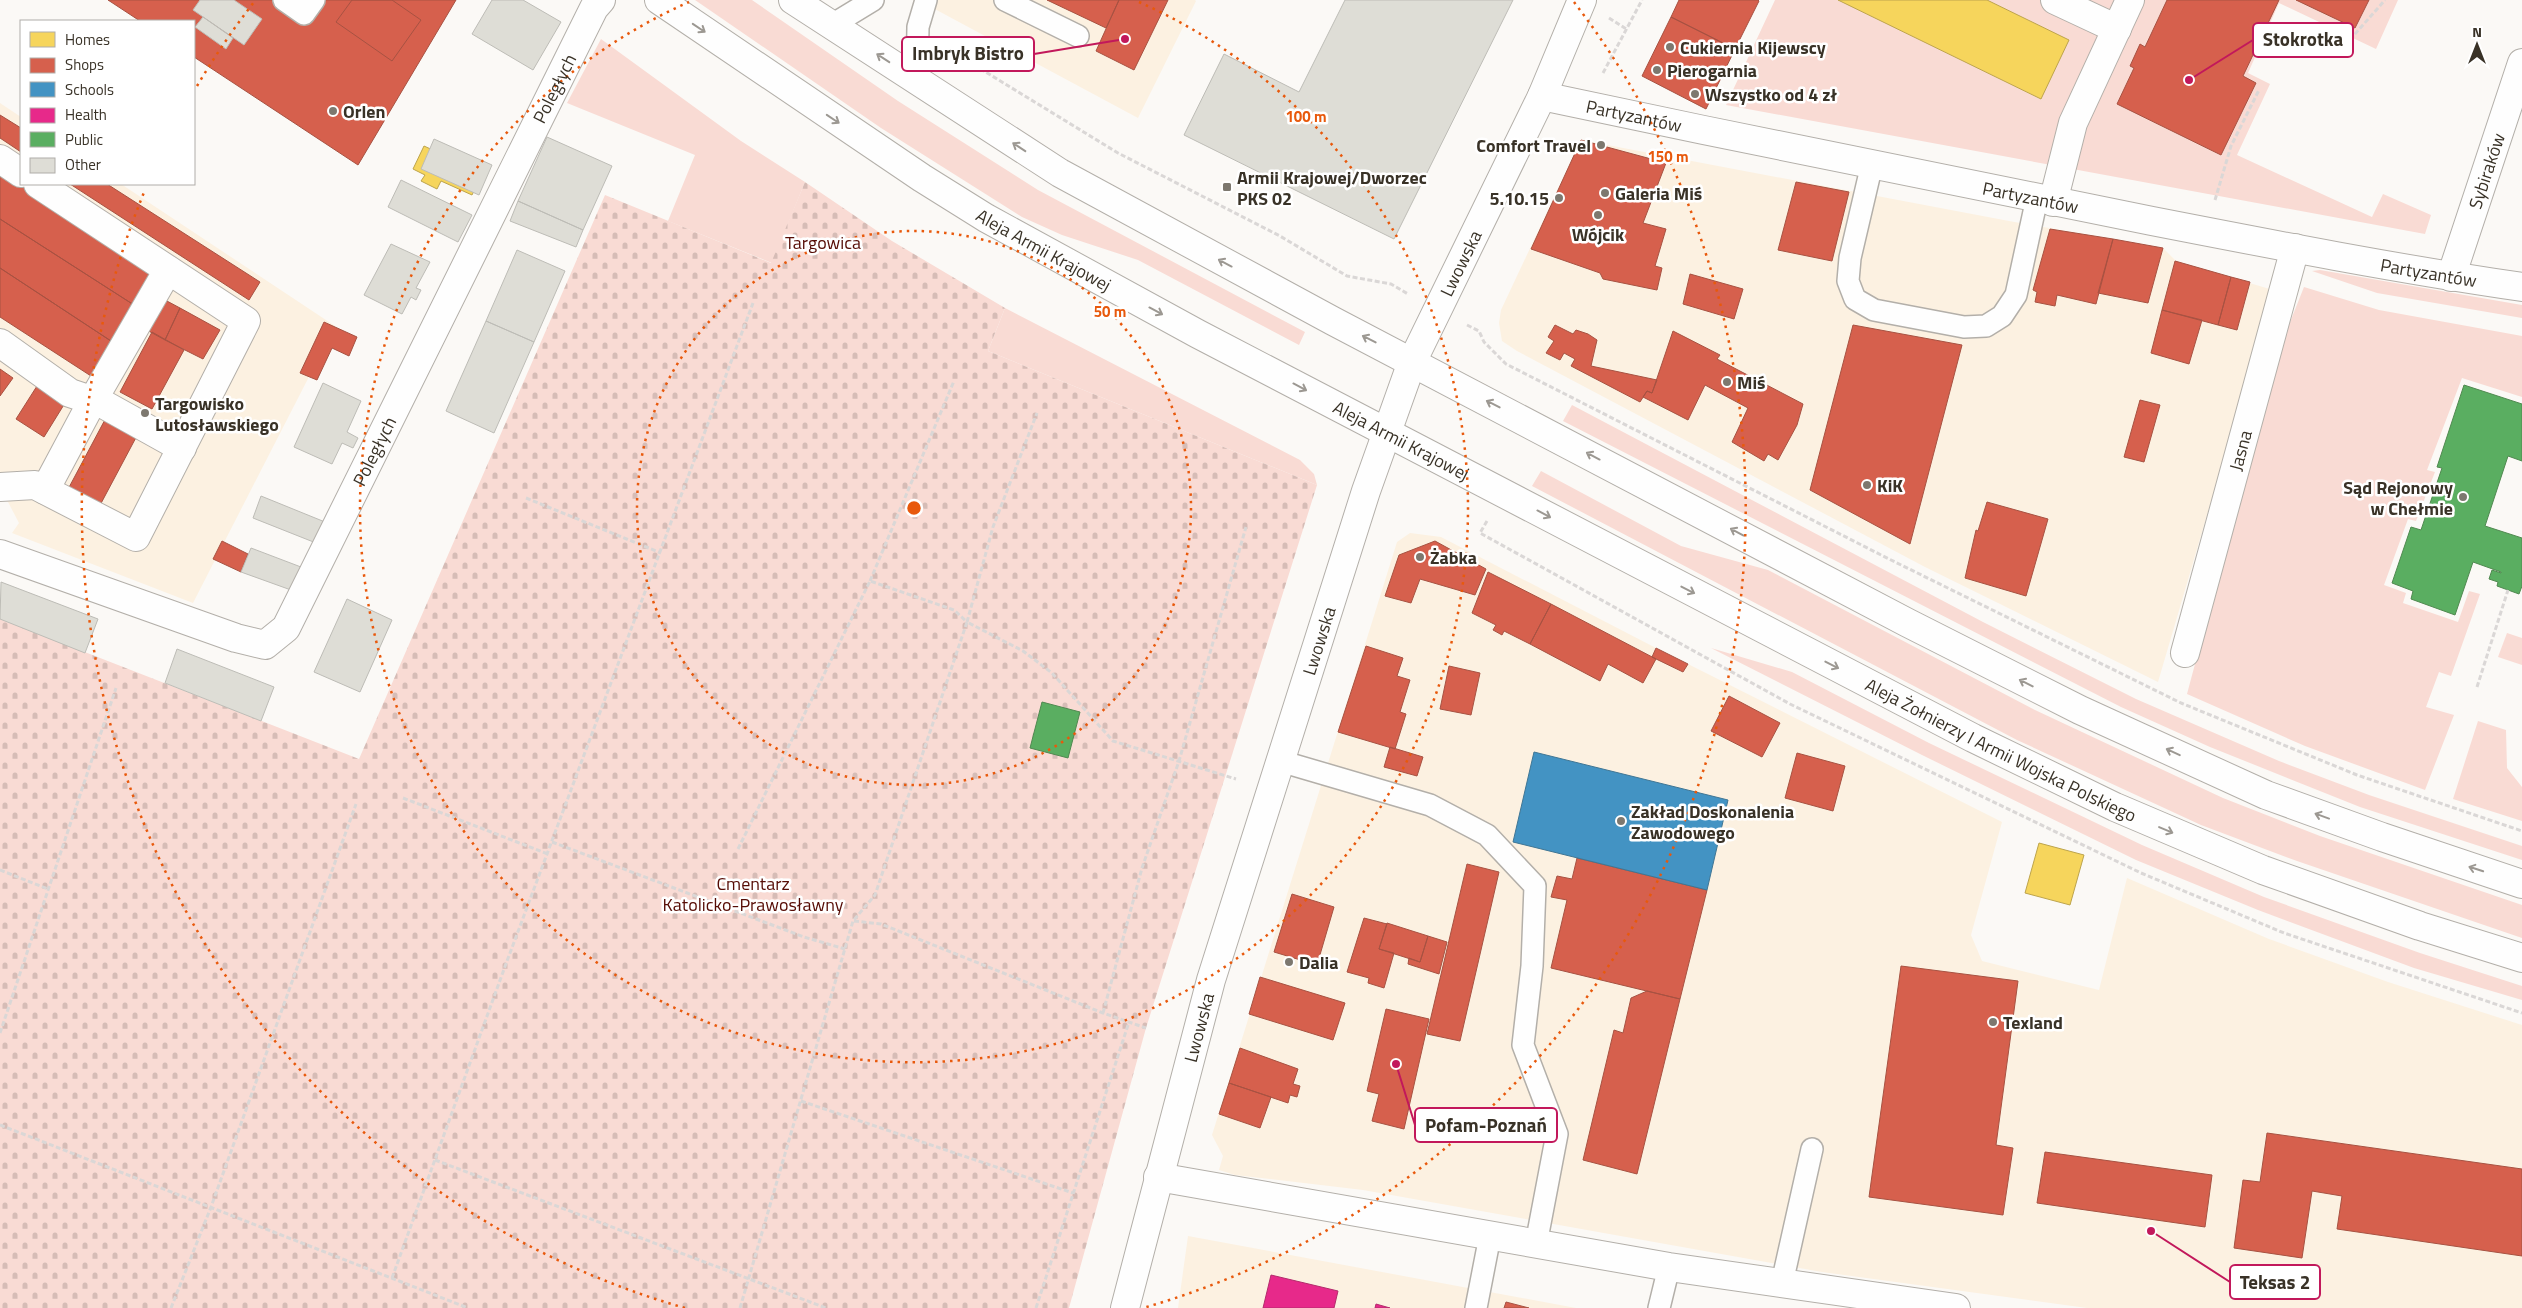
<svg xmlns="http://www.w3.org/2000/svg" width="2522" height="1308" viewBox="0 0 2522 1308" font-family="'Titillium Web',sans-serif">
<style>
.built{fill:#fcf1e1}
.grass{fill:#f9dbd4}
.cemetery{fill:url(#cemetery-stones)}
.homes{fill:#f6d55c;stroke:#bda44c}
.shops{fill:#d6604d;stroke:#a75242}
.schools{fill:#4393c3;stroke:#407694}
.health{fill:#e7298a;stroke:#b32c6c}
.public{fill:#5aae61;stroke:#508950}
.building{fill:#deddd6;stroke:#bdbcb6}
.lines{fill:none;stroke-linecap:round;stroke-linejoin:round}
.lane-casing{stroke:#b3afa9;stroke-width:24}
.street-casing{stroke:#b3afa9;stroke-width:30}
.secondary-casing{stroke:#b3afa9;stroke-width:30}
.path{stroke:#dad7d6;stroke-width:3;stroke-dasharray:5 2.5;stroke-linecap:butt}
.lane{stroke:#fefefe;stroke-width:21}
.street{stroke:#fefefe;stroke-width:28}
.secondary{stroke:#fefefe;stroke-width:28}
.oneway{stroke:#9c9892}
.ring{fill:none;stroke:#e8590c;stroke-width:2.5;stroke-dasharray:2.5 5}
.poi-dot{fill:#7d786f;stroke:#fff;stroke-width:2}
.labels{text-anchor:middle;dominant-baseline:central;stroke-width:5;stroke-linejoin:round;paint-order:stroke}
.poi-label{font-size:18px;font-weight:bold;fill:#393227;stroke:#fff;text-anchor:start}
.street-label{font-size:18px;fill:#393227;stroke:#fff}
.park-label{font-size:18px;fill:#560c05;stroke:#fff}
.centre{fill:#e8590c;stroke:#fff;stroke-width:2.5}
.ring-label{font-size:15px;text-anchor:middle;font-weight:bold;fill:#e8590c;stroke:#fff;stroke-width:5;stroke-linejoin:round;paint-order:stroke}
.leader{fill:none;stroke:#c2185b;stroke-width:2}
.callout-dot{fill:#c2185b;stroke:#fff;stroke-width:2}
.callout{fill:#fff;stroke:#c2185b;stroke-width:2}
.callout-label{font-size:19px;text-anchor:middle;font-weight:bold;fill:#393227}
</style>
<defs>
<pattern id="cemetery-stones" width="16" height="16" patternUnits="userSpaceOnUse" patternTransform="scale(1.25)"><rect width="16" height="16" fill="#f9dbd4"/><path d="M2 7V4a2 2 0 0 1 4 0v3zM10 15v-3a2 2 0 0 1 4 0v3z" fill="#d6bcb6"/></pattern>
</defs>
<rect width="100%" height="100%" fill="#fbf9f6"/>
<path class="built" d="M918 0H1195L1196 1 1138 118Z
M0 103 21 117V184H121L335 326 193 603 12 533 19 523 8 502 0 499Z
M1581 140 2009 221 2163 248 2176 261 2273 290 2158 682 1925 567 1517 351 1502 341 1499 323 1501 310Z
M1410 533 1441 537 1656 648 1653 657 1683 672 1688 664 2002 822 1971 935 1982 961 2099 990 2127 878 2269 939 2388 982 2522 1025V1308H2087L1822 1272 1363 1190 1235 1175 1219 1170 1223 1156 1212 1135 1397 542Z
M1188 1236 1576 1308H1178Z"/>
<path class="grass" d="M695 0H752L898 101 1038 190 1305 332 1299 345 1138 260 1062 235 1022 217 881 128Z
M1775 0H2398L2376 49 2279 3 2248 73 2270 84 2237 155 2372 217 2383 194 2431 215 2425 234 1726 105Z
M601 39 741 141 805 182 772 263 668 221 695 155 567 103Z
M2320 270 2522 305V318L2377 293 2312 271Z
M2304 287 2379 310 2522 336V397L2462 378 2427 470 2435 472 2416 521 2408 519 2384 585 2406 593 2403 603 2458 622 2469 591 2480 594 2451 676 2439 672 2426 707 2454 715 2425 790 2305 746 2187 694 2279 350Z
M1005 308 1300 460 1314 474 1317 485 988 351Z
M1572 405 1983 622 2136 699 2279 761 2369 795 2522 846V860L2360 807 2210 747 2121 707 1563 421Z
M1541 471 1681 546 1768 570 2035 710 2223 798 2320 836 2522 905V938L2297 861 2201 825 2017 740 1532 486Z
M2507 633 2522 638V665L2498 657Z
M1711 648 1792 672 1929 743 2142 845 2264 897 2420 953 2522 986V1000L2414 968 2258 910 2136 860 1922 755Z
M2478 721 2506 730 2507 768 2522 787V821L2453 799Z"/>
<path class="cemetery" d="M805 182 892 241 1005 308 988 351 1317 485 1146 1028 1069 1308H0V619L359 759 605 195 771 263Z"/>
<path class="homes" d="M1838 0H1987L2069 40 2041 99Z
M424 146 483 173 472 195 441 181 437 189 421 181 425 175 413 169Z
M2039 843 2084 855 2070 905 2025 893Z"/>
<path class="shops" d="M108 0H456L358 165 194 57V21H140Z
M352 0H392L421 20 392 61 336 22Z
M1047 0H1119L1106 28Z
M1119 0H1168L1134 70 1096 51Z
M1679 0H1758L1759 1 1735 49 1671 17Z
M2167 0H2279L2243 76 2256 83 2221 155 2117 104 2134 68 2130 66 2140 44 2145 47Z
M2296 0H2369L2355 28Z
M1671 17 1735 49 1706 109 1642 76Z
M0 115 21 128V152L0 138Z
M1581 140 1666 163 1643 223 1666 229 1655 266 1662 268 1657 290 1603 279 1600 273 1531 249Z
M0 169 156 269 134 305 0 219Z
M1796 182 1849 192 1832 261 1778 250Z
M70 184H107L260 282 249 300Z
M0 219 134 305 111 341 0 268Z
M2050 229 2113 239 2096 304 2057 295 2055 306 2035 302 2037 292 2033 290Z
M2113 239 2163 248 2148 303 2098 293Z
M2175 261 2231 277 2218 325 2162 310Z
M0 268 111 341 91 376 0 317Z
M1690 274 1743 289 1734 319 1683 304Z
M2231 277 2250 282 2237 330 2218 325Z
M165 300 180 308 165 340 145 329Z
M180 308 220 330 203 359 165 340Z
M2162 310 2202 320 2189 364 2151 353Z
M324 322 357 337 349 356 332 348 317 380 300 373Z
M1555 325 1573 334 1576 330 1588 334 1597 340 1591 366 1657 380 1652 393 1647 391 1640 402 1571 366 1575 359 1564 353 1560 360 1546 353 1554 341 1548 337Z
M1853 325 1962 345 1910 544 1810 490Z
M1673 331 1720 355 1717 359 1803 404 1797 425 1778 460 1768 454 1764 461 1732 442 1748 408 1705 385 1688 420 1643 397 1647 391 1652 393Z
M152 332 184 350 152 409 120 392Z
M0 369 13 378 0 396Z
M37 386 65 403 44 437 16 419Z
M2140 400 2160 405 2144 462 2124 457Z
M108 414 140 430 98 509 66 493Z
M1987 502 2048 519 2026 596 1965 578 1976 530 1978 531Z
M222 541 248 554 241 572 213 559Z
M1435 541 1486 569 1475 595 1420 579 1411 603 1385 596 1399 555Z
M1488 572 1551 604 1530 644 1504 631 1502 635 1493 630 1496 625 1472 613Z
M1551 604 1656 659 1643 683 1608 664 1600 681 1530 644Z
M1366 646 1403 658 1397 676 1410 680 1400 712 1406 714 1395 749 1338 732Z
M1656 648 1688 664 1683 672 1652 657Z
M1449 666 1480 673 1471 715 1440 709Z
M1729 696 1780 723 1762 757 1711 731Z
M1390 747 1423 757 1417 776 1384 767Z
M1797 753 1845 766 1833 811 1785 798Z
M1577 858 1707 890 1680 999 1551 968 1567 900 1551 897 1557 876 1572 879Z
M1467 864 1499 872 1460 1041 1427 1034Z
M1292 894 1334 907 1317 965 1274 952Z
M1364 918 1387 924 1379 949 1394 953 1384 988 1368 983 1369 978 1347 972Z
M1387 923 1428 936 1420 962 1379 949Z
M1428 936 1447 942 1439 974 1408 964 1409 958 1420 962Z
M1901 966 2018 981 1996 1145 2013 1148 2003 1215 1869 1197Z
M1260 977 1345 1003 1333 1040 1249 1014Z
M1647 991 1680 999 1637 1174 1583 1160 1614 1030 1623 1033 1631 998Z
M1386 1009 1429 1019 1404 1129 1372 1121 1379 1094 1367 1091Z
M1240 1048 1298 1069 1293 1084 1300 1086 1297 1097 1290 1095 1288 1103 1229 1083Z
M1229 1083 1271 1097 1260 1128 1219 1114Z
M2267 1133 2522 1169V1256L2337 1229 2342 1196 2312 1191 2302 1258 2234 1248 2243 1180 2260 1182Z
M2045 1152 2212 1175 2205 1227 2037 1203Z
M1506 1302 1529 1308H1504Z"/>
<path class="schools" d="M1534 752 1728 800 1707 890 1513 842Z"/>
<path class="health" d="M1271 1275 1338 1291 1334 1308H1263Z
M1376 1304 1390 1308H1375Z"/>
<path class="public" d="M2464 385 2522 404V461L2508 456 2485 526 2522 538V586L2519 594 2497 586 2498 582 2489 579 2492 570 2501 573V572L2473 562 2455 615 2411 599 2413 591 2392 583 2411 527 2421 530 2442 468 2437 467Z
M1042 702 1080 712 1068 758 1030 748Z"/>
<path class="building" d="M200 0H234L262 19 244 45 193 10Z
M492 0H523L561 22 533 70 472 34Z
M1345 0H1513L1394 239 1184 135 1224 54 1299 92Z
M203 17 233 38 226 49 195 27Z
M547 137 612 166 583 230 518 201Z
M434 139 492 165 479 195 421 169Z
M401 180 472 215 458 242 388 207Z
M518 201 583 230 576 247 510 221Z
M391 244 430 262 416 288 421 290 416 300 411 297 402 314 364 295Z
M517 250 565 271 534 342 486 321Z
M486 321 534 342 494 433 446 411Z
M323 383 361 401 347 432 358 438 353 448 342 443 332 464 294 447Z
M261 496 325 522 316 543 253 518Z
M251 548 301 567 291 590 241 572Z
M1 582 98 619 85 653 0 619Z
M347 599 392 620 360 692 314 672Z
M177 649 274 687 261 721 165 683Z"/>
<g class="lines">
<defs>
<path id="lane" d="M284 0 304 14 314 0
M1005 0 1078 36
M832 25 873 0
M917 80 918 27 926 0
M1872 164 1850 258 1848 281 1855 299 1874 310 1964 327 1986 326 2002 316 2016 295 2037 198
M1280 761 1430 805 1487 835 1535 886 1532 966 1523 1045 1557 1134 1536 1244
M1782 1283 1812 1149
M1476 1308 1490 1236
M1659 1308 1669 1267"/>
<g id="street">
<path d="M2055 0 2117 29"/>
<path id="s1" d="M1542 96C1745 139 1948 181 2152 221 2275 245 2398 269 2522 287"/>
<path d="M0 159 21 173"/>
<path d="M2053 202 2073 123 2130 0"/>
<path id="s2" d="M2451 277 2522 63"/>
<path d="M0 343 70 393 103 404 182 448"/>
<path id="s3" d="M1412 362 1542 96 1582 0"/>
<path d="M0 487 35 485 136 537 246 321 38 184"/>
<path d="M45 490 93 400 168 270"/>
<path id="s4" d="M0 554 236 638 265 645 286 628 594 8 601 0"/>
<path id="s5" d="M2185 653 2295 248"/>
<path d="M1158 1177 1669 1267 1956 1308"/>
</g>
<g id="secondary">
<path id="s6" d="M659 0 922 178 986 218 1198 334 1973 738 2115 807 2263 870 2420 926 2522 958"/>
<path d="M793 0 1060 173 1333 321 1908 623 2080 710 2266 795 2382 837 2522 884"/>
<path id="s7" d="M1125 1308 1211 980 1366 491 1412 362"/>
</g>
</defs>
<use href="#lane" class="lane-casing"/>
<use href="#street" class="street-casing"/>
<use href="#secondary" class="secondary-casing"/>
<path class="path" d="M1609 18 1628 30
M948 49 1118 153 1280 236 1347 276 1391 284 1408 294
M2340 51 2385 0
M1603 73 1642 0
M2215 200 2231 146 2259 90
M1467 325 1479 331 1484 342 1506 364 1889 559 2181 703 2357 775 2522 831
M526 498 661 553
M1487 521 1480 533 1790 704 2141 873 2284 933 2522 1013
M870 581 954 381
M967 622 993 527 1037 413
M2477 687 2508 590
M403 798 548 854
M552 842 804 937 845 949
M738 849 870 581 954 610 967 622
M0 870 48 889
M854 921 881 924 1103 1013 1146 1028
M1103 1013 1142 868 1179 761 1246 527
M0 1033 116 688
M801 1101 1073 1193
M0 1125 468 1308
M435 1160 826 1308
M392 1278 507 961 753 303
M171 1308 211 1207 356 804
M740 1308 853 921 875 895 967 622 1023 651 1052 673 1113 741 1236 779
M1036 1308 1129 1022"/>
<use href="#lane" class="lane"/>
<use href="#street" class="street"/>
<use href="#secondary" class="secondary"/>
</g>
<defs><path id="oneway-shaft" d="M-6 0H5M1.5-3L5.5 0L1.5 3" fill="none" stroke-width="1.6" stroke-linecap="round" stroke-linejoin="round" transform="scale(1.25)"/></defs>
<g class="oneway">
<use href="#oneway-shaft" transform="translate(699 28) rotate(34)"/>
<use href="#oneway-shaft" transform="translate(883 58) rotate(-147)"/>
<use href="#oneway-shaft" transform="translate(833 119) rotate(34)"/>
<use href="#oneway-shaft" transform="translate(1019 147) rotate(-147)"/>
<use href="#oneway-shaft" transform="translate(1225 263) rotate(-152)"/>
<use href="#oneway-shaft" transform="translate(1156 311) rotate(28)"/>
<use href="#oneway-shaft" transform="translate(1369 339) rotate(-153)"/>
<use href="#oneway-shaft" transform="translate(1300 387) rotate(28)"/>
<use href="#oneway-shaft" transform="translate(1493 404) rotate(-153)"/>
<use href="#oneway-shaft" transform="translate(1593 456) rotate(-152)"/>
<use href="#oneway-shaft" transform="translate(1544 514) rotate(28)"/>
<use href="#oneway-shaft" transform="translate(1737 532) rotate(-152)"/>
<use href="#oneway-shaft" transform="translate(1688 590) rotate(27)"/>
<use href="#oneway-shaft" transform="translate(1832 665) rotate(27)"/>
<use href="#oneway-shaft" transform="translate(2026 683) rotate(-153)"/>
<use href="#oneway-shaft" transform="translate(2173 752) rotate(-155)"/>
<use href="#oneway-shaft" transform="translate(2322 816) rotate(-160)"/>
<use href="#oneway-shaft" transform="translate(2166 830) rotate(23)"/>
<use href="#oneway-shaft" transform="translate(2476 869) rotate(-162)"/>
</g>
<g class="ring">
<circle cx="914" cy="508" r="277"/>
<path d="M1139 2A554 554 0 1 1 689 2"/>
<path d="M685 1308A832 832 0 0 1 145 190M197 86A832 832 0 0 1 254 2M1574 2A832 832 0 0 1 1143 1308"/>
</g>
<g class="poi-dot">
<circle cx="1670" cy="47" r="5"/>
<circle cx="1657" cy="70" r="5"/>
<circle cx="1695" cy="94" r="5"/>
<circle cx="333" cy="111" r="5"/>
<circle cx="1601" cy="145" r="5"/>
<rect x="1222" y="182" width="10" height="10" rx="2.5"/>
<circle cx="1605" cy="193" r="5"/>
<circle cx="1559" cy="198" r="5"/>
<circle cx="1598" cy="215" r="5"/>
<circle cx="1727" cy="382" r="5"/>
<circle cx="145" cy="413" r="5"/>
<circle cx="1867" cy="485" r="5"/>
<circle cx="2463" cy="497" r="5"/>
<circle cx="1420" cy="557" r="5"/>
<circle cx="1621" cy="821" r="5"/>
<circle cx="1289" cy="962" r="5"/>
<circle cx="1993" cy="1022" r="5"/>
</g>
<g class="labels">
<g class="poi-label">
<text x="1680" y="47">Cukiernia Kijewscy</text>
<text x="1667" y="70">Pierogarnia</text>
<text x="1705" y="94">Wszystko od 4 zł</text>
<text x="343" y="111">Orlen</text>
<text x="1591" y="145" text-anchor="end">Comfort Travel</text>
<text x="1237" y="177">Armii Krajowej/Dworzec<tspan x="1237" dy="21">PKS 02</tspan></text>
<text x="1615" y="193">Galeria Miś</text>
<text x="1549" y="198" text-anchor="end">5.10.15</text>
<text x="1598" y="234" text-anchor="middle">Wójcik</text>
<text x="1737" y="382">Miś</text>
<text x="155" y="403">Targowisko<tspan x="155" dy="21">Lutosławskiego</tspan></text>
<text x="1877" y="485">KiK</text>
<text x="2453" y="487" text-anchor="end">Sąd Rejonowy<tspan x="2453" dy="21">w Chełmie</tspan></text>
<text x="1430" y="557">Żabka</text>
<text x="1631" y="811">Zakład Doskonalenia<tspan x="1631" dy="21">Zawodowego</tspan></text>
<text x="1299" y="962">Dalia</text>
<text x="2003" y="1022">Texland</text>
</g>
<g class="street-label">
<text stroke="none"><textPath href="#s4" startOffset="910">Poległych</textPath></text>
<text stroke="none"><textPath href="#s1" startOffset="94">Partyzantów</textPath></text>
<text stroke="none"><textPath href="#s2" startOffset="112">Sybiraków</textPath></text>
<text stroke="none"><textPath href="#s1" startOffset="499">Partyzantów</textPath></text>
<text stroke="none"><textPath href="#s6" startOffset="459">Aleja Armii Krajowej</textPath></text>
<text stroke="none"><textPath href="#s3" startOffset="110">Lwowska</textPath></text>
<text stroke="none"><textPath href="#s1" startOffset="904">Partyzantów</textPath></text>
<text stroke="none"><textPath href="#s6" startOffset="864">Aleja Armii Krajowej</textPath></text>
<text stroke="none"><textPath href="#s4" startOffset="505">Poległych</textPath></text>
<text stroke="none"><textPath href="#s5" startOffset="210">Jasna</textPath></text>
<text stroke="none"><textPath href="#s7" startOffset="695">Lwowska</textPath></text>
<text stroke="none"><textPath href="#s6" startOffset="1539">Aleja Żołnierzy I Armii Wojska Polskiego</textPath></text>
<text stroke="none"><textPath href="#s7" startOffset="290">Lwowska</textPath></text>
</g>
<g class="park-label">
<text x="823" y="242">Targowica</text>
<text x="753" y="883">Cmentarz<tspan x="753" dy="21">Katolicko-Prawosławny</tspan></text>
</g>
</g>
<circle cx="914" cy="508" r="8" class="centre"/>
<g class="ring-label">
<text x="1306" y="122">100 m</text>
<text x="1668" y="162">150 m</text>
<text x="1110" y="317">50 m</text>
</g>
<path class="leader" d="M2189 80L2253 40M1125 39L1034 54M1396 1064L1415 1125M2151 1231L2230 1282"/>
<g class="callout-dot">
<circle cx="2189" cy="80" r="5"/>
<circle cx="1125" cy="39" r="5"/>
<circle cx="1396" cy="1064" r="5"/>
<circle cx="2151" cy="1231" r="5"/>
</g>
<g class="callout">
<rect x="2253" y="23" width="100" height="34" rx="5"/>
<rect x="902" y="37" width="132" height="34" rx="5"/>
<rect x="1415" y="1108" width="142" height="34" rx="5"/>
<rect x="2230" y="1265" width="90" height="34" rx="5"/>
</g>
<g class="callout-label">
<text x="2303" y="46">Stokrotka</text>
<text x="968" y="60">Imbryk Bistro</text>
<text x="1486" y="1132">Pofam-Poznań</text>
<text x="2275" y="1289">Teksas 2</text>
</g>
<rect x="20" y="20" width="175" height="165" fill="#ffffff" stroke="#b0ada9"/>
<rect x="30" y="32" width="25" height="15" fill="#f6d55c" stroke="#b0ada9"/>
<text x="65" y="45" font-size="15" fill="#393227">Homes</text>
<rect x="30" y="58" width="25" height="15" fill="#d6604d" stroke="#b0ada9"/>
<text x="65" y="70" font-size="15" fill="#393227">Shops</text>
<rect x="30" y="82" width="25" height="15" fill="#4393c3" stroke="#b0ada9"/>
<text x="65" y="95" font-size="15" fill="#393227">Schools</text>
<rect x="30" y="108" width="25" height="15" fill="#e7298a" stroke="#b0ada9"/>
<text x="65" y="120" font-size="15" fill="#393227">Health</text>
<rect x="30" y="132" width="25" height="15" fill="#5aae61" stroke="#b0ada9"/>
<text x="65" y="145" font-size="15" fill="#393227">Public</text>
<rect x="30" y="158" width="25" height="15" fill="#deddd6" stroke="#b0ada9"/>
<text x="65" y="170" font-size="15" fill="#393227">Other</text>
<g transform="translate(2477 45)" stroke="#ffffff" stroke-width="4" paint-order="stroke">
<path d="M0-4L9 19L0 12L-9 19Z" fill="#393227"/>
<text y="-8" font-size="14" font-weight="bold" text-anchor="middle" fill="#393227">N</text>
</g>
</svg>
